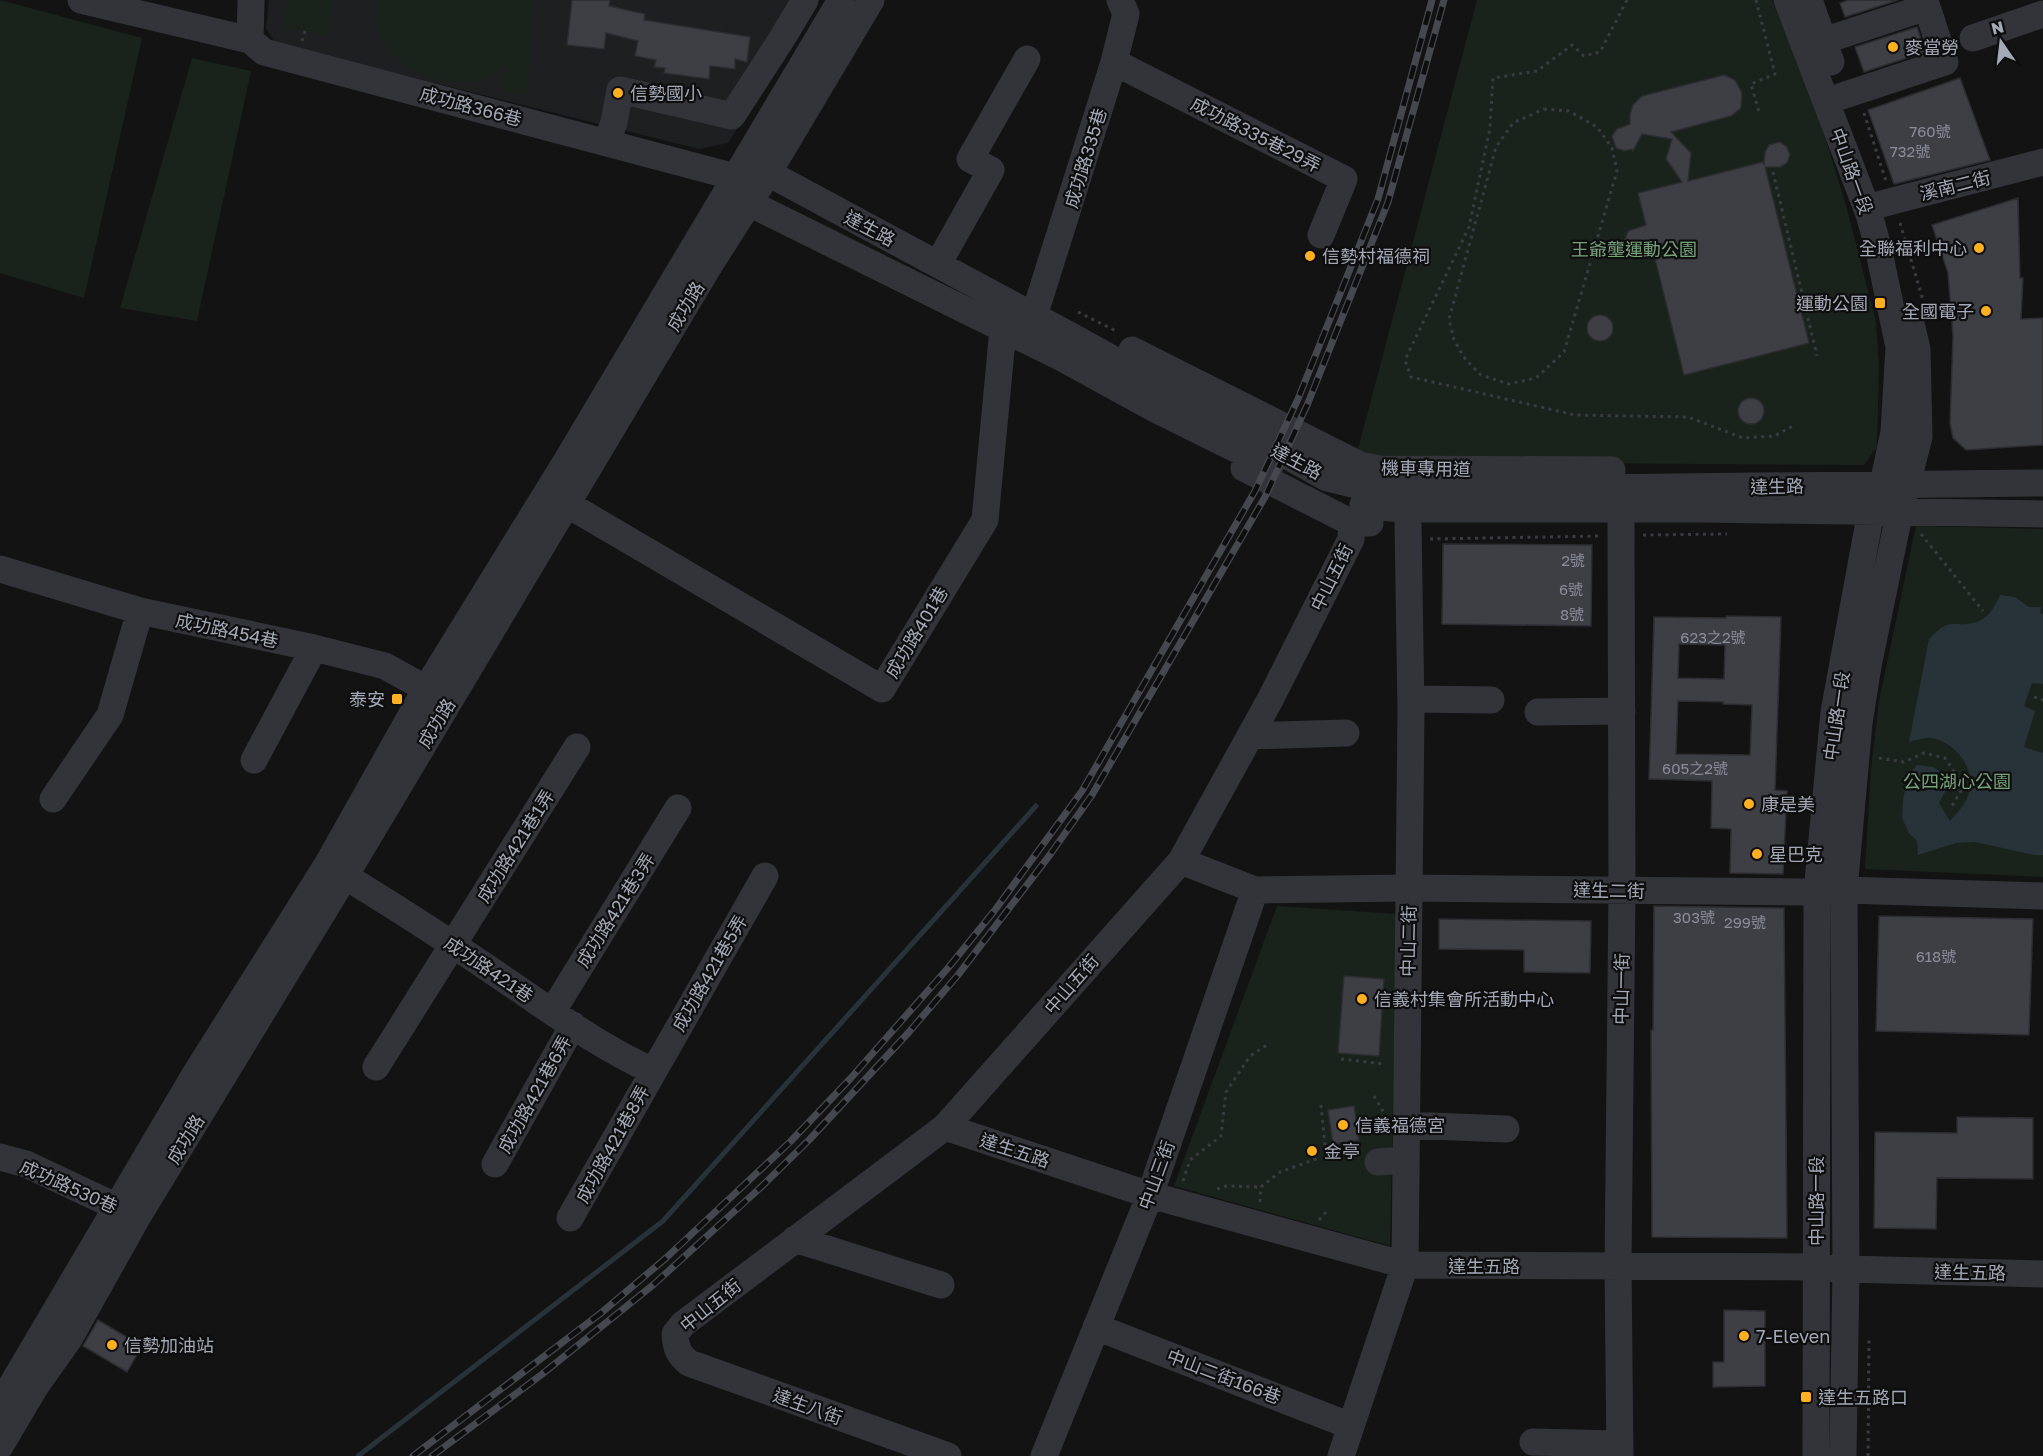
<svg xmlns="http://www.w3.org/2000/svg" width="2043" height="1456" viewBox="0 0 2043 1456" font-family="'Golos Text','Noto Sans TC',sans-serif">
<style>
.built{fill:#1e1f21}
.green{fill:#1a231b}
.water{fill:#283239}
.lines{fill:none;stroke-linecap:round;stroke-linejoin:round}
.stream{stroke:#283239;stroke-width:5}
.building{fill:#3e3f45;stroke:#2c2c31;stroke-width:1.5;fill-rule:evenodd}
.path{stroke:#393b41;stroke-width:3;stroke-dasharray:3 4.5;stroke-linecap:butt}
.minor{stroke:#33343a;stroke-width:27}
.rail-casing{stroke:#46484f;stroke-width:7}
.rail{stroke:#0e0e0f;stroke-width:4.5;stroke-dasharray:14;stroke-linecap:butt}
.poi-dot{fill:#ffb020;stroke:#0e0e0f;stroke-width:2}
.labels{text-anchor:middle;dominant-baseline:central;stroke-width:4.5;stroke-linejoin:round;paint-order:stroke}
.number-label{font-size:15px;fill:#8a8e9a}
.poi-label{font-size:18px;fill:#a3a9b6;stroke:#0e0e0f;text-anchor:start}
.street-label{font-size:18px;fill:#a3a9b6;stroke:#0e0e0f}
.park-label{font-size:18px;fill:#78a37a;stroke:#0e0e0f}
</style>
<rect width="100%" height="100%" fill="#131314"/>
<path class="built" d="M269 0H820L728 143 699 149 275 43 266 28Z"/>
<path class="green" d="M0 0 142 38 84 298 0 273Z
M288 0H332L327 35 283 28Z
M379 0H533L527 95 503 91 505 63C496 71 489 78 477 81 440 89 383 65 377 23 376 16 378 7 379 0Z
M1477 0H1772L1817 111 1846 205 1876 322 1879 365 1877 447 1864 465 1392 462 1357 453Z
M192 58 251 71 197 321 120 308Z
M1916 526 2043 529V877L1865 869 1871 769 1879 701Z
M1277 906 1397 914 1390 1246 1174 1186Z"/>
<path class="water" d="M2000 595 2015 597 2029 607H2041L2040 613 2043 614V684L2032 683 2024 706 2035 711 2024 747 2043 753V855H2034L1975 842 1956 843 1918 855 1917 841 1909 833 1902 818 1903 800 1907 778 1917 765 1933 767 1945 775 1946 790 1939 803 1950 821C1958 812 1968 802 1970 789 1974 766 1954 742 1932 738 1925 737 1916 740 1909 742L1929 639C1934 634 1940 627 1947 625 1953 623 1960 625 1966 624 1985 623 1993 611 2000 595Z"/>
<g class="lines">
<path class="stream" d="M358 1456 663 1221 1036 806"/>
</g>
<path class="building" d="M572 0H610L609 6 645 14 644 20 750 37 747 62 735 59V69L710 66 709 79 664 73 665 68 654 67 656 60 635 56 638 41 606 33 604 49 567 45Z
M1849 0H1898L1845 17 1840 3Z
M1917 27 1925 52 1864 72 1855 47Z
M1724 75 1735 80 1742 93 1741 108 1731 116 1671 132 1691 153 1688 181 1763 162 1764 165 1765 152 1769 145 1780 142 1787 147 1790 155 1787 163 1780 167H1765L1809 343 1684 375 1652 247 1635 253 1627 249 1624 242 1628 231 1646 225 1638 193 1682 182 1666 159 1672 139 1642 134 1633 151 1632 149 1624 151 1616 148 1612 136 1617 129 1630 124V114L1633 105 1642 96Z
M1960 78 1990 160 1894 184 1868 110Z
M2018 198 2020 278H2023L2021 319 2043 318V445L1966 450 1953 438 1950 423 1953 336 1948 273 1932 225Z
M1587 328a13 13 0 1 1 26 0a13 13 0 1 1-26 0Z
M1738 411a13 13 0 1 1 26 0a13 13 0 1 1-26 0Z
M1443 544 1592 545 1591 626 1442 624Z
M1726 616 1781 617 1775 790 1787 791 1783 874 1730 873 1731 829 1711 828 1712 781 1649 779 1654 617 1726 618ZM1679 644 1725 645 1724 679 1678 678ZM1678 701 1723 702V704L1752 705 1750 755 1676 754Z
M1654 906 1784 908 1787 1238 1652 1237 1651 1030H1653Z
M1879 916 2033 919 2029 1035 1876 1031Z
M1439 919 1591 921 1590 973 1524 972V950L1439 949Z
M1344 976 1384 979 1379 1056 1338 1053Z
M1354 1106 1359 1140 1333 1144 1328 1110Z
M1957 1117 2033 1118V1179L1937 1178 1936 1229 1874 1228 1875 1132 1957 1133Z
M1724 1310 1765 1311V1386L1713 1387V1362H1724Z
M98 1320 142 1346 127 1372 83 1346Z"/>
<g class="lines">
<path class="path" d="M1627 0 1600 52 1584 56 1572 45 1537 71 1493 78 1490 128 1469 227 1405 360 1411 377 1575 415 1688 417 1743 438 1774 436 1795 425
M1756 0 1775 74 1751 84 1759 112
M302 41 305 31
M1544 109 1569 111 1597 127 1612 148 1617 171 1564 352 1536 378 1509 384 1481 375 1466 360 1454 340 1449 319 1496 147 1513 123Z
M1864 113 1886 181
M1773 172 1817 356
M1900 223 1923 300
M1078 312 1118 332
M1921 534 1983 611
M1643 535 1727 534
M1430 539 1601 536
M2034 697 2043 700
M1879 758 1904 762 1924 753 1945 758 1956 774 1961 791 1952 806
M1341 1059 1384 1064
M1374 1096 1384 1113
M1321 1105 1325 1145
M1183 1181 1190 1160 1221 1136 1226 1092 1250 1056 1270 1043
M1217 1189 1226 1186 1261 1187
M1260 1202 1261 1187 1280 1172 1319 1158
M1319 1220 1326 1212
M1868 1456 1869 1337"/>
<path class="minor" d="M81 0 250 40
M251 0 250 40 264 52 735 177 768 173 1069 335 1327 478 1368 488 1398 490 2043 483
M1787 0 1869 214 1878 247 1899 347 1894 432 1883 484 1871 511 1834 712 1817 892 1816 1456
M1809 0 1831 62
M1973 38 2043 14
M1823 41 1927 7 1945 62 1842 96
M1114 62 1344 179 1321 235
M607 142 614 122 620 90 732 116 783 37 805 0
M741 188 749 203 1062 358 1155 409 1270 466
M1867 209 1881 204 2043 162
M938 264 991 170 970 159 1027 59
M1034 316 1114 62 1126 14 1120 0
M1132 350 1360 465 1379 469 1612 470
M1244 468 1352 523H1370
M567 504 882 689 985 520 1003 329
M1363 505 1401 509H1703L2043 514
M0 569 140 611 314 648 385 666 441 697
M1411 699 1491 700
M1538 712 1622 711
M1250 736 1346 733
M254 760 314 648
M53 799 110 715 140 611
M1181 861 1255 890 1409 888 1802 892 1844 890 2043 896
M330 867C386 901 441 936 495 973 546 1007 597 1046 653 1071
M552 1012 678 808
M376 1067 577 747
M1406 1125 1506 1129
M945 1127 1150 1195 1405 1265 1816 1267 1846 1269 2043 1274
M0 1157 26 1164 134 1215
M1378 1162 1406 1160
M495 1164 573 1025
M570 1218 765 876
M795 1239 941 1285
M1096 1327 1351 1426
M0 1405 194 1076 327 865 426 689 567 460 841 0
M1533 1442 1620 1444
M0 1446 35 1387 69 1339 138 1216 345 876 707 269 768 173 871 0
M948 1456 689 1363C678 1354 676 1348 675 1334L683 1324 945 1127 1181 861 1271 698 1351 539 1352 523
M1044 1456 1150 1195 1255 890
M1341 1456 1405 1265 1411 711 1408 523
M1620 1456 1618 1267 1622 890 1621 522
M1843 1456 1846 1269 1844 890 1859 723 1868 666 1900 510 1919 437 1917 349 1910 319"/>
<defs>
<path id="rail" d="M413 1456 601 1313 666 1258 791 1141 850 1079 948 968 995 910 1082 791 1255 491 1298 399 1378 199 1432 0
M432 1456 541 1375 653 1285 759 1189 810 1139 909 1032 958 975 1049 856 1092 795 1265 497 1308 403 1388 202 1444 0"/>
</defs>
<use href="#rail" class="rail-casing"/>
<use href="#rail" class="rail"/>
</g>
<g class="poi-dot">
<circle cx="1893" cy="47" r="6"/>
<circle cx="618" cy="93" r="6"/>
<circle cx="1979" cy="248" r="6"/>
<circle cx="1310" cy="256" r="6"/>
<rect x="1874" y="297" width="12" height="12" rx="3"/>
<circle cx="1986" cy="311" r="6"/>
<rect x="391" y="693" width="12" height="12" rx="3"/>
<circle cx="1749" cy="804" r="6"/>
<circle cx="1757" cy="854" r="6"/>
<circle cx="1362" cy="999" r="6"/>
<circle cx="1343" cy="1125" r="6"/>
<circle cx="1312" cy="1151" r="6"/>
<circle cx="1744" cy="1336" r="6"/>
<circle cx="112" cy="1345" r="6"/>
<rect x="1800" y="1391" width="12" height="12" rx="3"/>
</g>
<g class="labels">
<g class="number-label">
<text x="1930" y="131">760號</text>
<text x="1910" y="151">732號</text>
<text x="1573" y="560">2號</text>
<text x="1571" y="589">6號</text>
<text x="1572" y="614">8號</text>
<text x="1713" y="637">623之2號</text>
<text x="1695" y="768">605之2號</text>
<text x="1694" y="917">303號</text>
<text x="1745" y="922">299號</text>
<text x="1936" y="956">618號</text>
</g>
<g class="poi-label">
<text x="1905" y="47">麥當勞</text>
<text x="630" y="93">信勢國小</text>
<text x="1967" y="248" text-anchor="end">全聯福利中心</text>
<text x="1322" y="256">信勢村福德祠</text>
<text x="1868" y="303" text-anchor="end">運動公園</text>
<text x="1974" y="311" text-anchor="end">全國電子</text>
<text x="385" y="699" text-anchor="end">泰安</text>
<text x="1761" y="804">康是美</text>
<text x="1769" y="854">星巴克</text>
<text x="1374" y="999">信義村集會所活動中心</text>
<text x="1355" y="1125">信義福德宮</text>
<text x="1324" y="1151">金亭</text>
<text x="1756" y="1336">7-Eleven</text>
<text x="124" y="1345">信勢加油站</text>
<text x="1818" y="1397">達生五路口</text>
</g>
<g class="street-label">
<text transform="translate(471 106) rotate(15)">成功路366巷</text>
<text transform="translate(1256 134) rotate(27)">成功路335巷29弄</text>
<text transform="translate(1085 158) rotate(-73)">成功路335巷</text>
<text transform="translate(1852 171) rotate(70)">中山路一段</text>
<text transform="translate(1955 185) rotate(-14)">溪南二街</text>
<text transform="translate(870 228) rotate(28)">達生路</text>
<text transform="translate(685 306) rotate(-59)">成功路</text>
<text transform="translate(1297 461) rotate(28)">達生路</text>
<text transform="translate(1426 468) rotate(1)">機車專用道</text>
<text transform="translate(1777 486) rotate(-1)">達生路</text>
<text transform="translate(1331 577) rotate(-64)">中山五街</text>
<text transform="translate(227 630) rotate(12)">成功路454巷</text>
<text transform="translate(916 632) rotate(-59)">成功路401巷</text>
<text transform="translate(1836 716) rotate(-82)">中山路一段</text>
<text transform="translate(436 723) rotate(-59)">成功路</text>
<text transform="translate(515 846) rotate(-58)">成功路421巷1弄</text>
<text transform="translate(1609 890) rotate(1)">達生二街</text>
<text transform="translate(615 910) rotate(-58)">成功路421巷3弄</text>
<text transform="translate(1408 941) rotate(-89)">中山二街</text>
<text transform="translate(489 969) rotate(34)">成功路421巷</text>
<text transform="translate(709 973) rotate(-60)">成功路421巷5弄</text>
<text transform="translate(1071 984) rotate(-49)">中山五街</text>
<text transform="translate(1621 989) rotate(-89)">中山一街</text>
<text transform="translate(534 1094) rotate(-61)">成功路421巷6弄</text>
<text transform="translate(185 1139) rotate(-59)">成功路</text>
<text transform="translate(612 1144) rotate(-61)">成功路421巷8弄</text>
<text transform="translate(1015 1150) rotate(18)">達生五路</text>
<text transform="translate(1156 1175) rotate(-70)">中山三街</text>
<text transform="translate(69 1186) rotate(24)">成功路530巷</text>
<text transform="translate(1816 1201) rotate(-90)">中山路一段</text>
<text x="1484" y="1266">達生五路</text>
<text transform="translate(1970 1272) rotate(1)">達生五路</text>
<text transform="translate(710 1305) rotate(-39)">中山五街</text>
<text transform="translate(1224 1376) rotate(21)">中山二街166巷</text>
<text transform="translate(808 1406) rotate(20)">達生八街</text>
</g>
<g class="park-label">
<text x="1634" y="249">王爺壟運動公園</text>
<text x="1957" y="781">公四湖心公園</text>
</g>
</g>
<g transform="translate(2001 42) rotate(346)" stroke="#0e0e0f" stroke-width="4.5" paint-order="stroke">
<path d="M0-4.5L10 22L0 15L-10 22Z" fill="#a3a9b6"/>
<text y="-9" font-size="16" font-weight="bold" text-anchor="middle" fill="#a3a9b6">N</text>
</g>
</svg>
